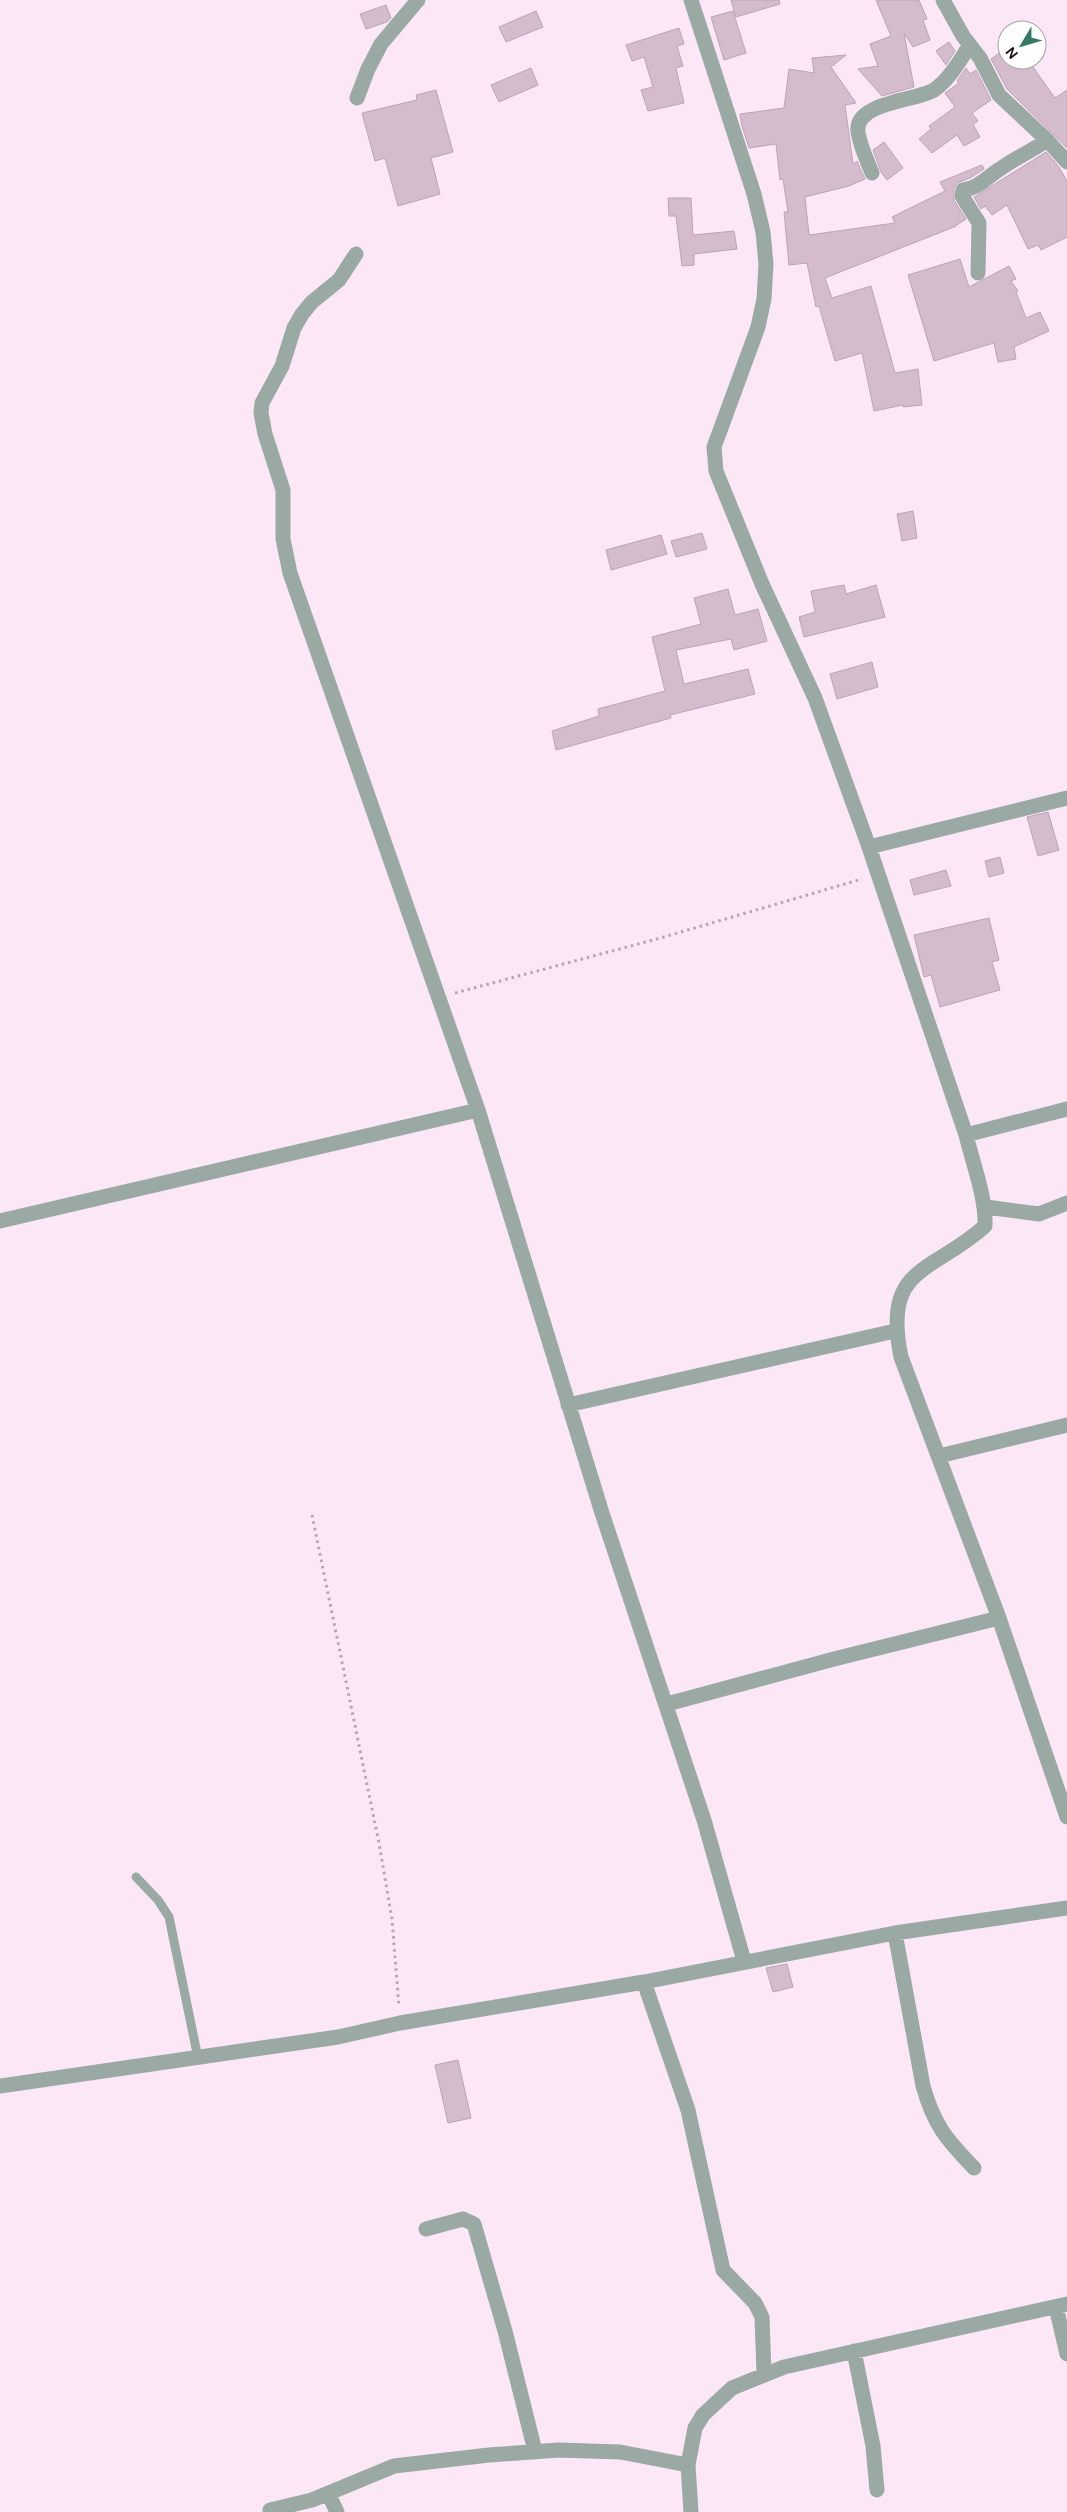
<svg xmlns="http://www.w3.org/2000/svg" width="1067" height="2512" viewBox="0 0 1067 2512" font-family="'DM Sans',sans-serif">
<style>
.building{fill:#d5bbce;stroke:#bca3b5}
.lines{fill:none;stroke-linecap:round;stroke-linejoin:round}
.path{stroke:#b6a5b1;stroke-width:3;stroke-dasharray:2.5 4;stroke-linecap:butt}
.service{stroke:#9ba9a4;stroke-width:9}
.minor{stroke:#9ba9a4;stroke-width:15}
</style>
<rect width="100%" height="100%" fill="#fce7f6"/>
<path class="building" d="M731 0H779L780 4 736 17Z
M876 0H919L927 19 923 20 930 40 913 47 904 33 914 87 882 96 858 69 878 66 870 44 891 36Z
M386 5 391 18 387 22 366 29 360 14Z
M536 11 543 27 506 42 499 27Z
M733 11 746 53 724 60 711 17Z
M679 28 684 44 677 46 683 66 676 68 684 103 648 111 641 90 653 87 644 57 632 61 626 45Z
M949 42 955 51 946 65 936 51Z
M1007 48V60H1028L1055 98 1067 90V148L1007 89 991 59Z
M846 55 831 67 856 103 845 105 853 164 857 161 865 179 849 186 805 197 809 235 895 223 892 217 945 191 940 182 982 165 984 169 970 178 957 183 954 188V200L966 219 954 227 825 278 832 298 871 286 895 373 918 369 922 405 903 407V405L874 411 862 353 835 361 819 306 816 307 807 263 789 265 784 212H788L783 179 780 180 776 144 749 148 742 126 740 114 784 108 789 69 814 73 812 58Z
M531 68 538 85 499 102 491 85Z
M966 68 970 74 976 70 991 100 972 113 978 121 973 124 980 137 964 146 957 135 932 153 919 139 931 129 929 126 955 107 945 93 959 83 957 81Z
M436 90 453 152 431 158 440 194 398 206 385 158 375 161 362 113 417 100 416 95Z
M884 142 903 168 887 180 881 172 873 150Z
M1046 152 1059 167 1067 181V237L1041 250 1038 245 1028 249 1007 205 992 215 985 206 981 209 974 197Z
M668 198H691L693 235 734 231 737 249 694 254V265L682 266 676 216H669Z
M960 259 969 287 1009 266 1016 279 1011 281 1018 291 1016 292 1026 318 1040 312 1049 331 1014 347 1016 359 998 362 994 343 934 361 908 275Z
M913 511 917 538 902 541 897 514Z
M702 533 707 549 676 557 671 541Z
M661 535 667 554 611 570 606 550Z
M844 585 846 594 876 585 885 617 804 637 799 617 815 612 811 591Z
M728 589 735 615 758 609 767 641 734 650 731 639 676 650 684 684 748 669 755 694 670 715 671 718 556 750 552 731 599 716 598 709 665 691 652 637 701 624 694 598Z
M872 662 878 687 837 699 830 674Z
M1048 812 1059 850 1038 856 1027 817Z
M1000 857 1004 873 989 877 985 861Z
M946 870 951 886 914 895 910 880Z
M989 918 999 960 992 962 1000 990 940 1007 931 975 924 977 914 935Z
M787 1964 793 1987 773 1992 766 1968Z
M458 2060 471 2118 448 2123 435 2065Z"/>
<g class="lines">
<path class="path" d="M455 993 657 939 862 879
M312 1515 379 1843 392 1919 399 2007"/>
<path class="service" d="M136 1877 158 1900 169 1917 198 2058"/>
<path class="minor" d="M691 0 754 194 763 232 766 264 764 299 758 327 714 447 716 471 762 584 815 698 869 847 966 1135C973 1164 986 1197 985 1226 932 1274 882 1265 901 1357L999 1618 1067 1817
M943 0 963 36 980 58 999 95 1047 140 1067 162
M357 98 368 69 381 44 418 0
M872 173C867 160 860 146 858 132 854 102 916 101 934 90 950 79 960 60 970 45
M356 254 339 280 312 302 302 314 294 328 282 366 262 403 261 413 265 434 283 490V539L290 573 478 1110 602 1513 704 1820 744 1961
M978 273 979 223 962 196 963 190C979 188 987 177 1000 169 1015 158 1032 151 1047 140
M869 847 1067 798
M966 1135 1067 1109
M986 1207 1039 1214 1067 1203
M0 1221 478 1110
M568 1405 895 1331
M939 1456 1067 1425
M667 1704 834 1659 999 1618
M895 1933 923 2086C934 2125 946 2139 974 2168
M644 1982 688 2110 723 2270 755 2303 762 2317 764 2374
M0 2086 338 2037 400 2023 644 1982 895 1933 1067 1908
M426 2229 463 2219 474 2224 505 2331 535 2451
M1056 2307 1067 2354
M854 2351 873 2446 877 2490
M328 2493 337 2512
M270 2510 312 2500 394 2466 489 2455 559 2450 620 2452 688 2465
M691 2512 688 2465 695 2428 703 2415 732 2388 784 2367 1067 2304"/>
</g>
<g transform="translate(1022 45) rotate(232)"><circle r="24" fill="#ffffff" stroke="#a4a0a3"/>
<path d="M0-4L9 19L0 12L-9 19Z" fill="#377867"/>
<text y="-8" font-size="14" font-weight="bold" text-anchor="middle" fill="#1b1218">N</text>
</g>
</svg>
